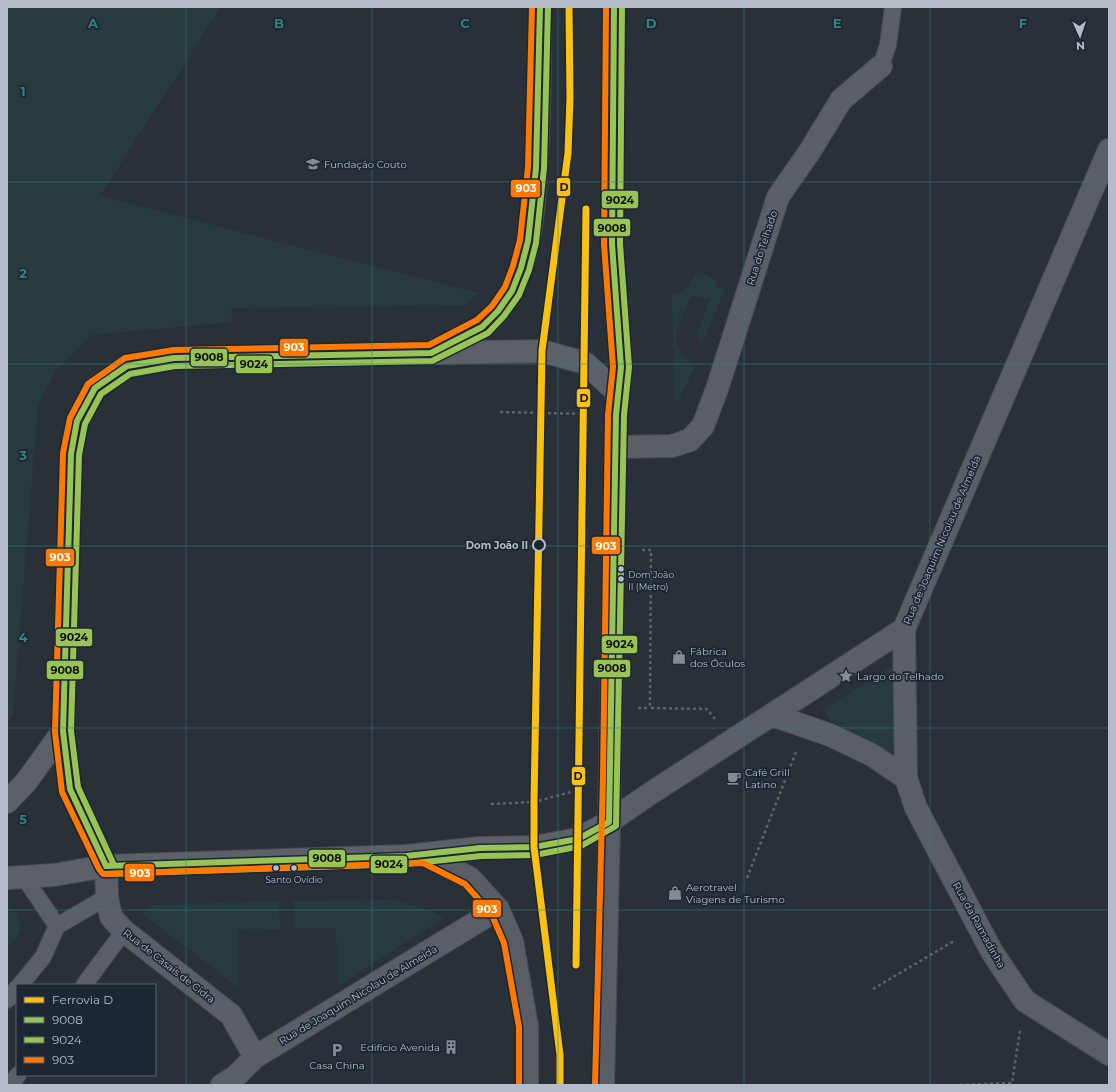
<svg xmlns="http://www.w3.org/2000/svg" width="1116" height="1092" viewBox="0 0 1116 1092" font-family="Montserrat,sans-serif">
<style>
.green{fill:#273a3e}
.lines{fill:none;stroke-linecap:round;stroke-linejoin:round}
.lane-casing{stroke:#484c53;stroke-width:18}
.street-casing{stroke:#484c53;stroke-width:24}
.secondary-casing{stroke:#484c53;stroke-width:24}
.primary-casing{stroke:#484c55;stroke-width:24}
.path{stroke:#5d636a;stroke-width:2.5;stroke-dasharray:3 3;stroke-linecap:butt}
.lane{stroke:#5a5e66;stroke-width:16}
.street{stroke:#5a5e66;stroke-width:22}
.secondary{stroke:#595d64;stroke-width:22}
.primary{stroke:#5c6168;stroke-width:22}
.bus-1-casing{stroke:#1d2633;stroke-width:9}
.bus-2-casing{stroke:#1d2633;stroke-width:9}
.bus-3-casing{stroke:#1d2633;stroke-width:9}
.bus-1{stroke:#98c455;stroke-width:6}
.bus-2{stroke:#98c455;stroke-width:6}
.bus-3{stroke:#ff7900;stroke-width:6}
.rail-1-casing{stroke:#1d2633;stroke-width:10}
.rail-1{stroke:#f9c212;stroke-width:7}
.grid{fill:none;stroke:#308480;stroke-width:1;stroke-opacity:0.55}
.stop-dot{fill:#1d2633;stroke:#b4bcc9;stroke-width:2}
.bus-dot{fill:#b4bcc9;stroke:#1d2633;stroke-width:1.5}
.labels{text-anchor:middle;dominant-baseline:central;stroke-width:3.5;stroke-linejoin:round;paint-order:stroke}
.bus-label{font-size:9px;fill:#b4bcc9;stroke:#1d2633;text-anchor:start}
.poi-label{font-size:10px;fill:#b4bcc9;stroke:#1d2633;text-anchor:start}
.street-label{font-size:10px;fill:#b4bcc9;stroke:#1d2633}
.stop-label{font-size:10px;font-weight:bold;fill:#b4bcc9;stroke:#1d2633;text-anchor:end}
.grid-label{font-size:13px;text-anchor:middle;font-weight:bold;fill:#308480;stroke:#1d2633;stroke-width:3.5;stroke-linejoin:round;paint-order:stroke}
.line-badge{stroke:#1d2633;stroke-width:1.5}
.badge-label{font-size:11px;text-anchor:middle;font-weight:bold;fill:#fff}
.pale-badge-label{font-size:11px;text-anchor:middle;font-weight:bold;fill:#111}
</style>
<rect width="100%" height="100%" fill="#2a3038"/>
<path class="green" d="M7 7H221L100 196 479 293 465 305 231 308 232 322 92 335 57 369 38 406 13 714 7 723Z
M697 271 717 280 715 286 725 289 702 345 697 335 710 300 692 295C679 323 664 344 695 367L679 399 674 402 672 295 684 290Z
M890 667 899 669 897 749 889 753 829 720 824 709Z
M396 900 428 910 444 918 338 986 336 928 294 929 293 901Z
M279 901 280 929 238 930 239 988 144 915 145 909 150 905Z
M7 905 18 914 21 928 15 941 7 946Z"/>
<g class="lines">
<defs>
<path id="lane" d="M881 66 888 45 893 7
M57 926 107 897
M20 985 43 957 57 926 24 877
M84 985 124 931
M7 1000 17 988
M10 1085 18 1075"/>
<path id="street" d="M616 447 672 446 690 440 703 426 717 389 778 197 810 151 841 100 881 66
M904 629 906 778 916 808 992 952 1025 1001 1109 1054
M772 715 830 735 872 755 906 778
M609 822 648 795 904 629 1109 150
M106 866 107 897 111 917 124 931 231 1015 255 1057
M222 1085 235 1077 255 1057 498 909"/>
<path id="secondary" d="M425 855 470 878 498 909 512 941 527 1026V1085
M603 1085 609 822"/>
<path id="primary" d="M435 351C457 340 483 330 499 310 535 263 535 195 538 138 540 94 540 51 540 7
M7 802 26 782 63 731
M106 866 70 789 63 731 71 454 77 421 95 388 127 366 174 358 542 351 585 363 619 394
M7 878 54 875 106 866 406 856 480 848 534 847 578 839 609 822 616 415 621 367 612 244 614 7"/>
</defs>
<use href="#lane" class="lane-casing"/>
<use href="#street" class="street-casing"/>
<use href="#secondary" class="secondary-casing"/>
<use href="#primary" class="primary-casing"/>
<path class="path" d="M500 412 589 414
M642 550H651L650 708 707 709 715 719
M638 708H650
M491 804 534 802 582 789
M747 878 796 752
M873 989 954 941
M960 1085 1012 1083 1020 1031"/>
<use href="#lane" class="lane"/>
<use href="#street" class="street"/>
<use href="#secondary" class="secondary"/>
<use href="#primary" class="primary"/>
<defs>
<path id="bus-1" d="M106 866 406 856 480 848 534 847 578 839 609 822 616 415 621 367 612 244 614 7
M106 866 70 789 63 731 71 454 77 421 95 388 127 366 174 358 431 353 482 327 498 311 512 291 521 268 528 241 536 168 540 7"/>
<path id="bus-2" d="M113 863 78 787 71 731 79 455 85 424 101 394 130 374 175 366 432 361 488 333 504 316 519 295 529 270 536 243 544 168 548 7
M106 874 406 864 481 856 535 855 581 846 616 826 624 415 629 367 620 244 622 7"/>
<path id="bus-3" d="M519 1085V1027L504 943 491 913 465 884 423 863 103 874 99 869 62 792 55 732 63 453 70 418 88 384 125 358 174 350 429 345 477 320 492 306 505 287 513 266 520 240 528 167 532 7
M595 1085 603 777 608 415 613 367 604 244 606 7"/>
</defs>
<use href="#bus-1" class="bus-1-casing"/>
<use href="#bus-2" class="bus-2-casing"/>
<use href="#bus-3" class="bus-3-casing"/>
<use href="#bus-1" class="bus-1"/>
<use href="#bus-2" class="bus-2"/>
<use href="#bus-3" class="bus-3"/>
<defs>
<path id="rail-1" d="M576 965 586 209
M560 1085V1055L534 847V802L542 351 568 153 570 98 569 7"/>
</defs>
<use href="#rail-1" class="rail-1-casing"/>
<use href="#rail-1" class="rail-1"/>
</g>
<path class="grid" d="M186 7V1085M372 7V1085M558 7V1085M744 7V1085M930 7V1085M7 182H1109M7 364H1109M7 546H1109M7 728H1109M7 910H1109"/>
<defs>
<symbol id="school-bare" viewBox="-9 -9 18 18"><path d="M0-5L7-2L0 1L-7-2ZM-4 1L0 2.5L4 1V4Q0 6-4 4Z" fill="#848b96" stroke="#1d2633" stroke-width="2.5" paint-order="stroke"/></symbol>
<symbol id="shop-bare" viewBox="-9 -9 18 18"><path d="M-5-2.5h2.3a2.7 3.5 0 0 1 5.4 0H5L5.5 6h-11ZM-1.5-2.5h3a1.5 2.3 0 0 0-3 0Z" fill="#848b96" stroke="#1d2633" stroke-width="2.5" paint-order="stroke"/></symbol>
<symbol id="sight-bare" viewBox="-9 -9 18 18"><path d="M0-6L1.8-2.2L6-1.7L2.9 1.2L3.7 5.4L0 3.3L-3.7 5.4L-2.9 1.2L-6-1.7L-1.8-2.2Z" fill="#848b96" stroke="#1d2633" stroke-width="2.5" paint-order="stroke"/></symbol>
<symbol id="cafe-bare" viewBox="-9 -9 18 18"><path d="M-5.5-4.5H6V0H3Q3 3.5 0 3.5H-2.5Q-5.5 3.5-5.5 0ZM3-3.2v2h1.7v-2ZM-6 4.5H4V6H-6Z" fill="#848b96" stroke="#1d2633" stroke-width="2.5" paint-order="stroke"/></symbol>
<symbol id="building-bare" viewBox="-9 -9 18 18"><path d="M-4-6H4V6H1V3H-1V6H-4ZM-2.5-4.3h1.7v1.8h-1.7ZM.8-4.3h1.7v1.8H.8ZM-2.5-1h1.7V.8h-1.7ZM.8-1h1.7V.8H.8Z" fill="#848b96" stroke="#1d2633" stroke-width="2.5" paint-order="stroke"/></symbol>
<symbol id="parking-bare" viewBox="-9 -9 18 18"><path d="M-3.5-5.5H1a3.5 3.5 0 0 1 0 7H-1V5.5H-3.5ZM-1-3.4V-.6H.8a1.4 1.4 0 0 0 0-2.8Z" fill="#848b96" stroke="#1d2633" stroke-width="2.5" paint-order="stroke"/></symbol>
</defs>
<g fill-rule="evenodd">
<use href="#school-bare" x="303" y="154" width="20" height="20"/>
<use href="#shop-bare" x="669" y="647" width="20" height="20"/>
<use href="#sight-bare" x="836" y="666" width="20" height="20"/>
<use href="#cafe-bare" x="724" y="768" width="20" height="20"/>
<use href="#shop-bare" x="665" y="883" width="20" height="20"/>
<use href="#building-bare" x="441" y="1037" width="20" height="20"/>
<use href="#parking-bare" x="327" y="1040" width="20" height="20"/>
</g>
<circle class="stop-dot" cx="539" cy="545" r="6"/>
<g class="bus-dot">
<circle cx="621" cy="569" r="3.5"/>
<circle cx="621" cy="579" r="3.5"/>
<circle cx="276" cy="868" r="3.5"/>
<circle cx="294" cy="868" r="3.5"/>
</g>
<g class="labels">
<g class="bus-label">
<text x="628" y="574">Dom João<tspan x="628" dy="12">II (Metro)</tspan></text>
<text x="294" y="879" text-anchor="middle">Santo Ovídio</text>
</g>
<g class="poi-label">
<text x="324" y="164">Fundação Couto</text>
<text x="690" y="651">Fábrica<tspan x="690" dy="12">dos Óculos</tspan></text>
<text x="857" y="676">Largo do Telhado</text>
<text x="745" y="772">Café Grill<tspan x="745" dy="12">Latino</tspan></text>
<text x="686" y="887">Aerotravel<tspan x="686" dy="12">Viagens de Turismo</tspan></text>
<text x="440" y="1047" text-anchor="end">Edifício Avenida</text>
<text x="337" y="1065" text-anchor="middle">Casa China</text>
</g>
<g class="street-label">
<text transform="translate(762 248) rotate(-72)">Rua do Telhado</text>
<text transform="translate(942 540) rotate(-67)">Rua de Joaquim Nicolau de Almeida</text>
<text transform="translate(979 925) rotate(61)">Rua da Ramadinha</text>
<text transform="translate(169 966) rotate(38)">Rua de Casais de Cidra</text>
<text transform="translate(358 995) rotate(-31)">Rua de Joaquim Nicolau de Almeida</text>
</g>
<g class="stop-label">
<text x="528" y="545">Dom João II</text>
</g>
</g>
<g class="grid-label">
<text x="93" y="28">A</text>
<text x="279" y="28">B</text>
<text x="465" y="28">C</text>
<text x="651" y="28">D</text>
<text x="837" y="28">E</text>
<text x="1023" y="28">F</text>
<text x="23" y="96">1</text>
<text x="23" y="278">2</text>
<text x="23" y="460">3</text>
<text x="23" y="642">4</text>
<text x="23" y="824">5</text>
</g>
<g class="line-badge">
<rect x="556" y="177" width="15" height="20" rx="4" fill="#f9c212"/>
<rect x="510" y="179" width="31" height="19" rx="4" fill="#ff7900"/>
<rect x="601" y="190" width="38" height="19" rx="4" fill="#98c455"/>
<rect x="593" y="218" width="38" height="19" rx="4" fill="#98c455"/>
<rect x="279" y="338" width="30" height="19" rx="4" fill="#ff7900"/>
<rect x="190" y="348" width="38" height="19" rx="4" fill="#98c455"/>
<rect x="235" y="355" width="38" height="19" rx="4" fill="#98c455"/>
<rect x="576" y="388" width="15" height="20" rx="4" fill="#f9c212"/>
<rect x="591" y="536" width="30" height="19" rx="4" fill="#ff7900"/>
<rect x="45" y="548" width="30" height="19" rx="4" fill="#ff7900"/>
<rect x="55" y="628" width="38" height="19" rx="4" fill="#98c455"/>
<rect x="601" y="635" width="37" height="19" rx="4" fill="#98c455"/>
<rect x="593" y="659" width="38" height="19" rx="4" fill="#98c455"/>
<rect x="46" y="660" width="38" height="20" rx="4" fill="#98c455"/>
<rect x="571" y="766" width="15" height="20" rx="4" fill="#f9c212"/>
<rect x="308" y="849" width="38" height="19" rx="4" fill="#98c455"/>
<rect x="370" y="855" width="38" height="19" rx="4" fill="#98c455"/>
<rect x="124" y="863" width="31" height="19" rx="4" fill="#ff7900"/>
<rect x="472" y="899" width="30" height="19" rx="4" fill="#ff7900"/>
</g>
<g class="badge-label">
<text x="526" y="192">903</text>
<text x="294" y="351">903</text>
<text x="606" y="550">903</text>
<text x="60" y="561">903</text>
<text x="140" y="877">903</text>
<text x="487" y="913">903</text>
</g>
<g class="pale-badge-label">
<text x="564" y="191">D</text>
<text x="620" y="204">9024</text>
<text x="612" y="232">9008</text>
<text x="209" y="361">9008</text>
<text x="254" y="368">9024</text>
<text x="584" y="402">D</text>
<text x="74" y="641">9024</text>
<text x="620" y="648">9024</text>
<text x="612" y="672">9008</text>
<text x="65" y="674">9008</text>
<text x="578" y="780">D</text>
<text x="327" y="862">9008</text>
<text x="389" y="868">9024</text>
</g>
<rect width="1116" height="1092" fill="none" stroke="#b4bcc9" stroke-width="16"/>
<rect x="16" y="984" width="140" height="92" fill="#1d2633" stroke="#59626f"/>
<rect x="24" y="997" width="20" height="6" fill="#f9c212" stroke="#59626f"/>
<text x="52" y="1004" font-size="12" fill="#b4bcc9">Ferrovia D</text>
<rect x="24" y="1017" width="20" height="6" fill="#98c455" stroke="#59626f"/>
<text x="52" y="1024" font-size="12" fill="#b4bcc9">9008</text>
<rect x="24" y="1037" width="20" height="6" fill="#98c455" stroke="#59626f"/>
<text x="52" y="1044" font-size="12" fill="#b4bcc9">9024</text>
<rect x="24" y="1057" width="20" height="6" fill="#ff7900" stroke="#59626f"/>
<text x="52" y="1064" font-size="12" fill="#b4bcc9">903</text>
<g transform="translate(1080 36) rotate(177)" stroke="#1d2633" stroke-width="3" paint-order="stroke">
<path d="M0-3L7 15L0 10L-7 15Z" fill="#b4bcc9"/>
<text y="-6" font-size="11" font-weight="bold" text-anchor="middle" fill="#b4bcc9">N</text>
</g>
</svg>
